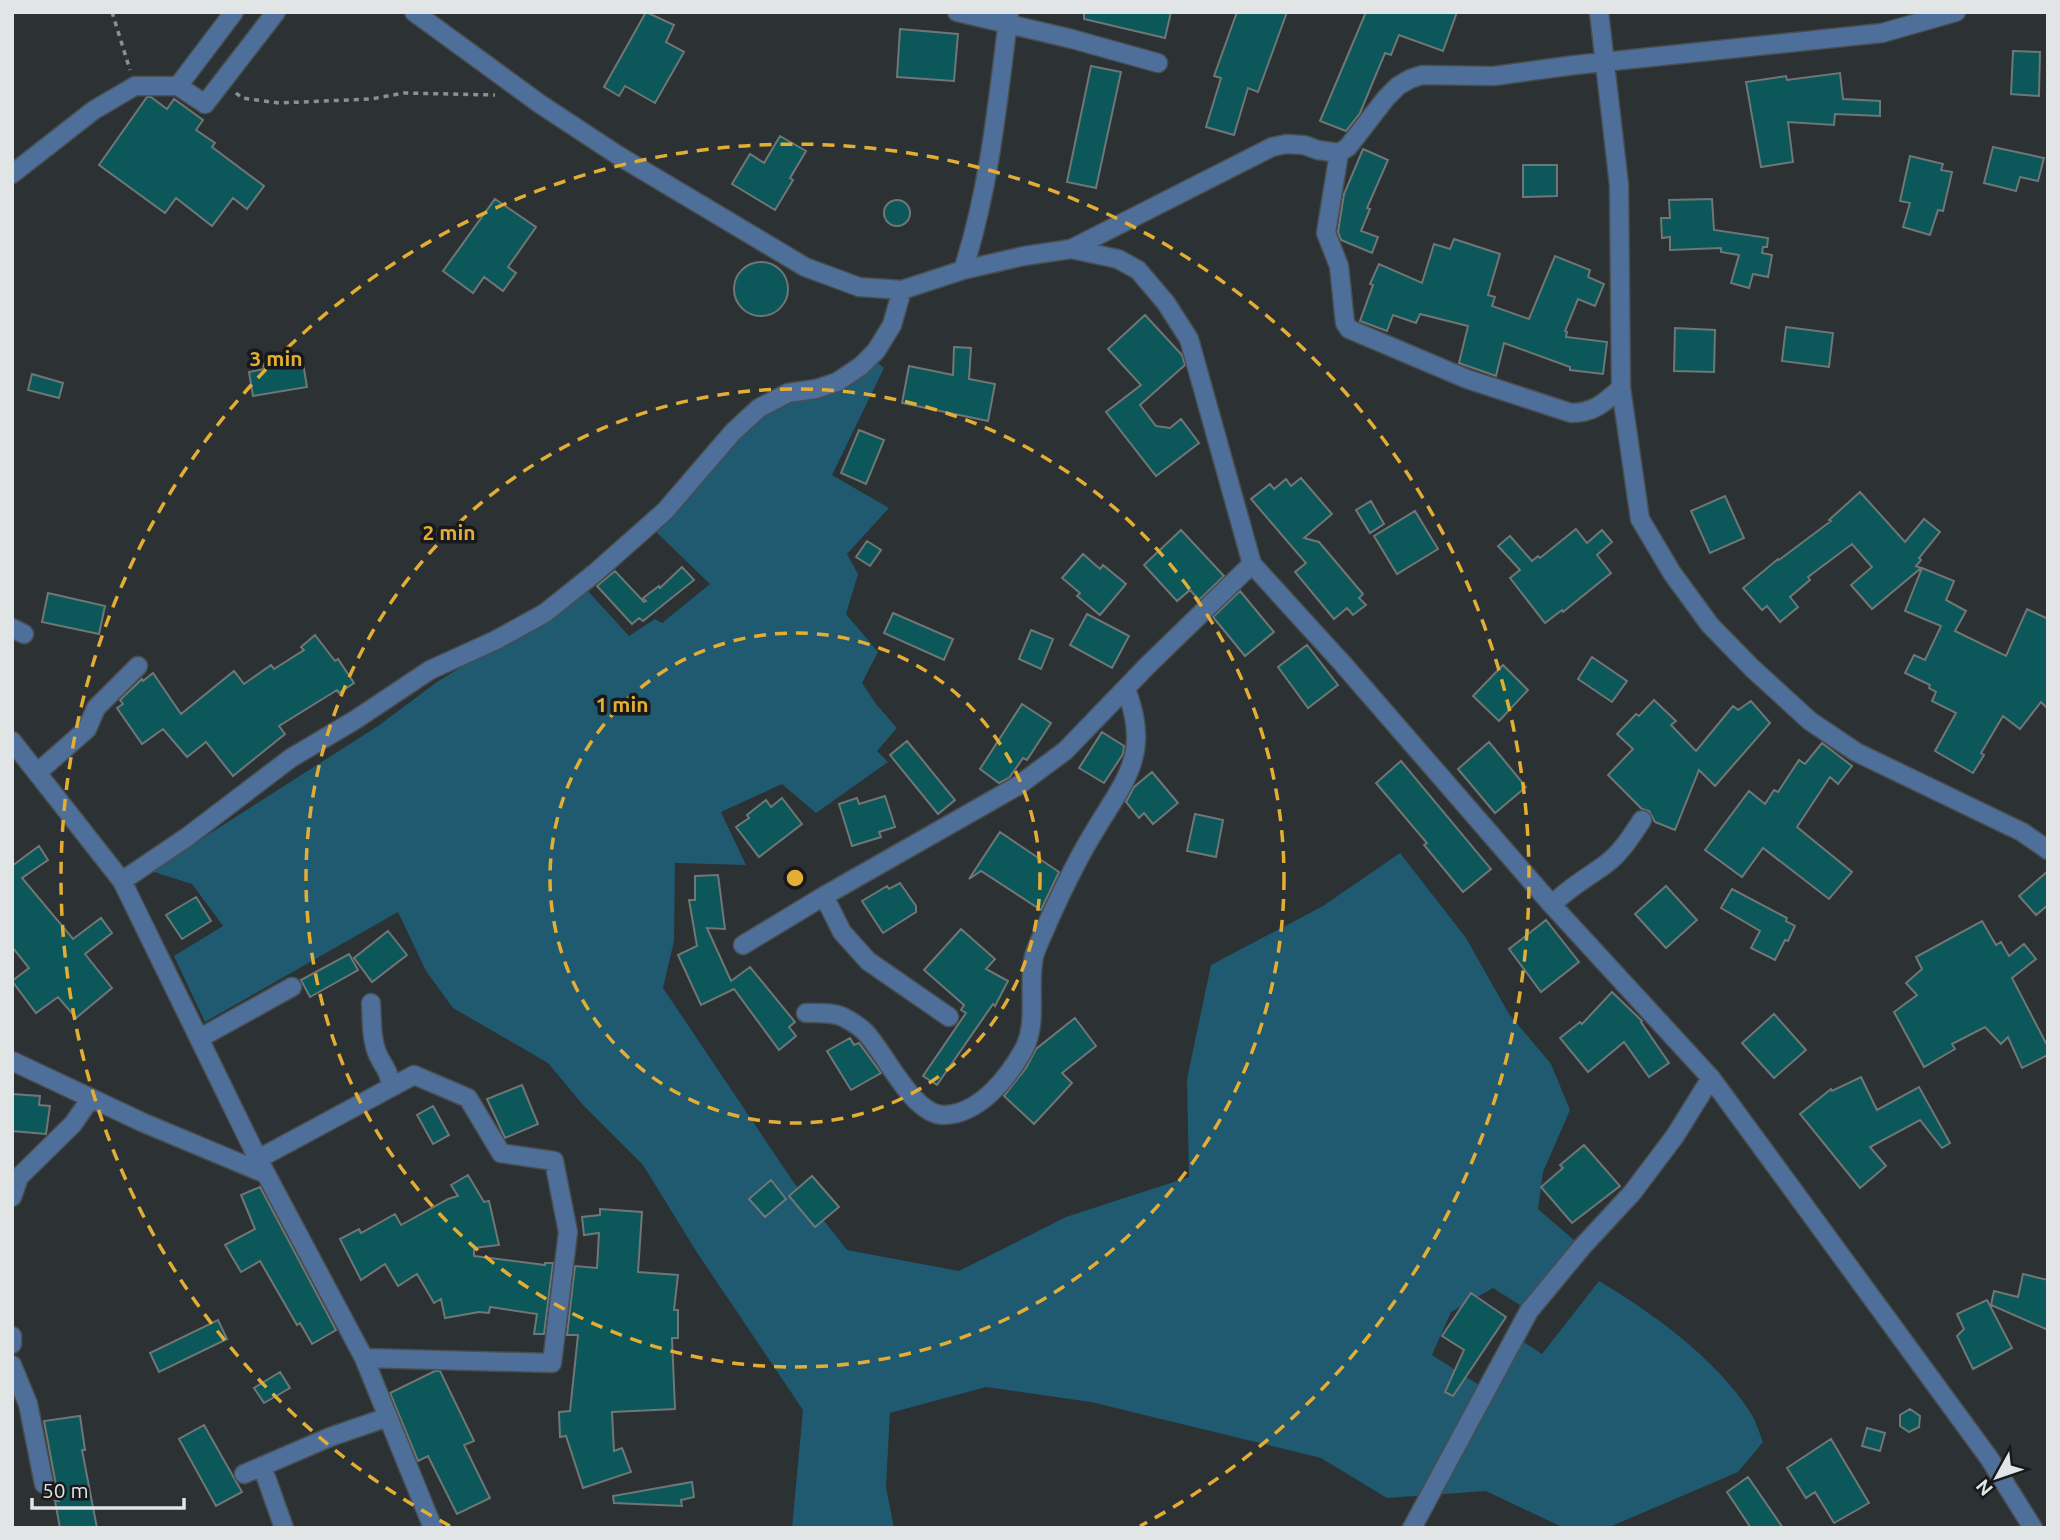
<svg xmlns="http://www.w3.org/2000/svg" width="2060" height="1540" viewBox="0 0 2060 1540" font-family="Ubuntu,sans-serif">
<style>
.green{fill:#1f5a70}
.building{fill:#0b5759;stroke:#707676;stroke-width:2}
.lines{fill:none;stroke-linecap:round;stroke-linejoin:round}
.street-casing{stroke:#494e50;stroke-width:21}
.path{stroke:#8b9091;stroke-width:3.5;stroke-dasharray:5 5;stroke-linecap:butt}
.street{stroke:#4d6f99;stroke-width:18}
.ring{fill:none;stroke:#e4ae35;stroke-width:3.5;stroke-dasharray:12 9}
.centre{fill:#e4ae35;stroke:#17191a;stroke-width:3.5}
.ring-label{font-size:21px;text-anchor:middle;font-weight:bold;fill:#e4ae35;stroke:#17191a;stroke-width:7;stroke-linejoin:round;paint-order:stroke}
</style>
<rect width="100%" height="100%" fill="#2c3133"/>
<path class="green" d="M874 360 884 368 832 475 889 508 847 554 858 574 846 614 878 652 862 683 876 704 897 728 877 751 888 762 816 813 782 784 721 812 746 865 675 863 674 941 663 988 792 1180 847 1250 959 1271 1066 1217 1189 1177 1187 1079 1211 965 1323 906 1400 853 1466 938 1509 1014 1551 1064 1570 1110 1543 1172 1538 1209 1582 1247 1529 1311 1493 1288 1451 1312 1432 1355 1482 1387 1521 1340 1542 1354 1599 1281C1651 1312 1717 1359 1750 1412 1756 1421 1759 1432 1763 1442L1738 1472 1675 1499 1607 1528H1564L1486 1491 1387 1498 1321 1458 1091 1402 986 1387 890 1413 886 1487 894 1528H792L803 1410 696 1251 643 1165 583 1105 548 1063 453 1008 426 971 398 912 205 1022 174 956 223 926 192 884 151 871 378 726 437 682 586 589 629 636 655 619 662 623 710 584 653 529 753 421 788 399 825 396Z"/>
<path class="building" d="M646 12 674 25 666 42 684 52 655 103 625 86 619 96 604 87Z
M1084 12H1171L1165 38 1084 19Z
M1237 12H1287L1258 92 1248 88 1234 135 1206 127 1221 78 1214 76Z
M1366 12H1457L1443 51 1399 35 1391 55 1385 53 1360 113 1346 131 1320 121Z
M900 29 958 34 954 81 897 77Z
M2013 51 2040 52 2039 96 2011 94Z
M1091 66 1121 72 1096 188 1067 182Z
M1840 73 1843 99 1880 101V116L1835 114 1834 125 1788 122 1793 162 1761 167 1746 82 1786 76 1787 80Z
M147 97H151L167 109 174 99 203 120 196 130 215 143 212 147 264 186 247 209 233 198 212 226 176 198 165 213 99 165Z
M780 136 806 151 790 178 793 180 775 210 732 184 750 154 764 163Z
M1993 147 2044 158 2038 181 2020 177 2016 191 1984 183Z
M1363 149 1388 160 1367 208 1370 209 1361 231 1378 237 1372 253 1341 240 1338 232 1344 194Z
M1910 156 1943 164 1941 170 1952 172 1943 211 1938 210 1930 235 1903 227 1910 203 1900 201Z
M1523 165H1557V196L1523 197Z
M495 199 536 227 508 267 516 273 503 291 484 277 473 293 443 271Z
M1712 199 1714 230 1768 238 1767 247H1763L1762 253 1772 255 1768 277 1753 274 1749 288 1731 283 1739 255 1721 252V248L1670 250V237L1662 238 1661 218H1670L1669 200Z
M884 213a13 13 0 1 1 26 0a13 13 0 1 1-26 0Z
M1454 239 1500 254 1488 295 1495 297 1492 306 1529 319 1555 256 1590 270 1588 277 1604 284 1595 306 1578 299 1565 331 1567 332 1566 337 1607 342 1603 374 1570 370V367L1504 343 1496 376 1459 363 1468 326 1420 314 1416 323 1393 315 1387 331 1360 321 1373 285 1370 284 1379 264 1422 283 1434 244 1450 249Z
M734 289a27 27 0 1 1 54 0a27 27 0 1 1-54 0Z
M1145 315 1182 355 1185 365 1140 405 1156 426 1170 428 1181 419 1199 443 1156 476 1106 412 1141 385 1108 349Z
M1786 327 1833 333 1829 367 1782 361Z
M1675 328 1715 330 1714 372 1674 371Z
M954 347 971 348 969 379 995 384 988 421 902 403 909 366 953 375Z
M296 359 297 364 303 363 307 387 253 396 249 372 264 369 263 364Z
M32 374 63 383 59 398 28 390Z
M859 430 884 440 866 484 841 473Z
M1301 478 1332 514 1304 538 1319 542 1363 594 1359 598 1366 605 1353 615 1347 608 1334 619 1295 572 1306 563 1251 499 1270 484 1274 489 1286 479 1291 486Z
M1860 492 1905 542 1924 519 1940 532 1919 558 1921 560 1916 566 1921 568 1872 609 1851 585 1872 567 1852 544 1808 577 1810 580 1790 597 1798 607 1780 622 1767 606 1762 610 1743 588 1778 559 1779 560 1831 521 1829 520Z
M1725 496 1744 538 1710 553 1691 511Z
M1371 501 1384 524 1370 533 1356 510Z
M1415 511 1438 549 1397 574 1374 536Z
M1576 529 1587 543 1602 530 1612 542 1597 555 1611 573 1563 612 1562 610 1545 623 1510 578 1520 570 1498 546 1510 536 1532 561 1538 556 1540 558Z
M1181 530 1224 576 1199 600 1190 590 1177 601 1144 565Z
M867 541 881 550 870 566 856 557Z
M1083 554 1100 569 1103 565 1126 584 1100 615 1077 596 1080 593 1062 578Z
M682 567 694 580 643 621 639 618 632 624 597 586 615 571 644 602 646 601 643 598 659 586 660 588Z
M1922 568 1954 581 1946 600 1966 611 1955 631 2006 656 2027 609 2048 619V709L2041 702 2020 729 2003 716 1981 753 1984 755 1973 773 1935 751 1956 713 1932 701 1936 692 1929 688 1930 685 1905 673 1914 655 1925 660 1941 626 1905 611Z
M1240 591 1274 632 1245 656 1213 617Z
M48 593 105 606 99 634 42 622Z
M893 613 953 639 944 660 884 633Z
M1087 614 1129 636 1112 668 1070 645Z
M1031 630 1053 639 1041 669 1019 659Z
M315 635 335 661 338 659 354 683 339 693 337 690 279 726 285 734 233 776 206 742 187 757 163 729 142 744 117 708 123 704 120 700 142 679 143 681 153 673 181 714 234 671 244 684 271 665 274 669 304 650 301 647Z
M1307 645 1338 685 1308 708 1278 667Z
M1592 657 1627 681 1612 702 1578 679Z
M1503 665 1528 690 1499 721 1473 696Z
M1654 700 1676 721 1671 725 1696 751 1733 706 1738 710 1751 701 1770 723 1715 786 1699 770 1675 830 1655 822 1649 811 1642 809 1608 775 1633 749 1617 734 1636 714 1639 716Z
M1022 704 1051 723 1027 760 1023 758 1009 778 999 783 980 769Z
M1102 732 1124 746 1123 754 1104 783 1079 768Z
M907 741 955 800 938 814 890 755Z
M1489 742 1526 787 1495 813 1458 769Z
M1822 743 1852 766 1838 784 1830 777 1797 827 1852 872 1829 899 1763 848 1742 877 1705 850 1749 791 1765 804 1774 790 1778 792 1799 760 1805 764Z
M1401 761 1491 869 1463 892 1424 845 1427 843 1376 783Z
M1152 772 1178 803 1153 824 1144 813 1139 818 1126 802 1134 787Z
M885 796 895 827 879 832 881 837 852 846 839 804 857 798 859 804Z
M782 798 802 824 759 857 736 827 749 818 747 815 766 800 771 807Z
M1195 814 1223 820 1216 857 1187 851Z
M1000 832 1059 872 1041 910 981 871 969 879Z
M39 846 48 860 22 878 73 939 101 918 112 933 85 954 112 988 76 1018 58 997 36 1013 12 981 29 968 12 947V866Z
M2048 871V905L2036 915 2019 896Z
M718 875 725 929 707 928 731 981 750 967 795 1022 789 1027 796 1036 779 1050 734 989 701 1005 678 955 697 946 689 900H695V876Z
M900 883 916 906V912L883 933 862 901 887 886 889 889Z
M1666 886 1697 920 1666 948 1635 914Z
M1732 889 1787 918 1786 921 1795 926 1788 941 1785 940 1775 960 1751 948 1760 931 1721 908Z
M196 897 211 921 182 939 166 915Z
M1546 920 1579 962 1541 992 1509 949Z
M1982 921 1996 945 2001 942 2009 956 2024 944 2036 959 2012 978 2048 1047V1055L2022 1068 2008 1037 2001 1044 1985 1027 1952 1044 1955 1049 1924 1067 1894 1012 1917 995 1906 983 1922 969 1916 957Z
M961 929 995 959 986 969 1008 981 995 1006 993 1004 937 1085 923 1076 966 1013 961 1010 964 1005 924 970Z
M388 931 407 955 372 982 354 958Z
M349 954 358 970 310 997 301 980Z
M1612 992 1642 1021 1641 1022 1669 1063 1649 1077 1624 1042 1588 1072 1560 1038 1580 1022 1582 1024Z
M1774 1014 1806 1050 1774 1078 1742 1043Z
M1075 1018 1096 1046 1062 1073 1072 1083 1034 1124 1004 1096 1026 1068 1036 1049Z
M850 1038 854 1045 859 1043 881 1073 851 1090 827 1051Z
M1861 1077 1877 1110 1919 1087 1950 1143 1942 1148 1920 1120 1870 1147 1886 1166 1860 1188 1800 1114 1831 1089 1832 1091Z
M522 1085 538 1124 505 1138 487 1099Z
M12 1094 40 1096 39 1105 50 1106 46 1134 12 1131Z
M433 1106 449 1135 433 1144 417 1115Z
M1584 1145 1620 1186 1572 1223 1541 1187 1563 1168 1560 1165Z
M468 1175 484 1202 489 1201 499 1245 474 1248V1256L545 1265V1263H553L544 1334H534L537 1314 490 1307 489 1313 479 1312 445 1318 441 1299 434 1303 417 1274 398 1286 385 1264 361 1280 340 1239 359 1229 361 1233 395 1214 401 1225 448 1199 458 1196 451 1185Z
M812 1176 839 1207 815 1227 789 1196Z
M771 1180 786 1199 765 1217 749 1199Z
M260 1187 336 1330 312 1344 300 1323 297 1325 260 1261 241 1272 225 1245 255 1229 241 1195Z
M600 1209 642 1212 638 1272 678 1275 674 1310H678V1338H672L675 1409 612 1412 614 1451 622 1448 631 1472 583 1488 566 1436 560 1437 559 1412 570 1411 578 1335H567L575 1266 597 1268 599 1233 584 1235 582 1217 600 1215Z
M2023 1274 2048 1280V1330L1991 1305 1994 1291 2018 1297Z
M1471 1293 1506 1317 1453 1396 1445 1392 1464 1350 1442 1336Z
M1987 1300 2012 1348 1973 1369 1957 1336 1964 1329 1957 1314Z
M218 1320 227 1339 159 1372 150 1353Z
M435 1371H440L474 1441 464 1445 490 1498 457 1514 428 1456 418 1461 390 1393Z
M280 1372 290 1388 264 1403 254 1388Z
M1910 1409 1920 1416 1919 1427 1909 1432 1900 1426V1415Z
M80 1416 85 1450H82L97 1528H60L55 1501H59L44 1421Z
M204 1425 242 1492 216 1506 179 1439Z
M1867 1428 1885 1433 1880 1451 1862 1446Z
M1831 1439 1869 1503 1834 1523 1815 1492 1806 1498 1787 1468Z
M1748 1477 1783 1528H1751L1727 1492Z
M692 1482 694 1497 681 1500 682 1506 614 1503 613 1496Z"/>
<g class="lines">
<defs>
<path id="street" d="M414 12 540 104 619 156 805 267 859 287 902 290 963 270 1024 256 1071 249 1118 259 1138 270 1166 303 1189 339 1252 564 1343 664 1552 905 1711 1078 1989 1458 2033 1528
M957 12 1072 39 1158 63
M1599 12 1619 185 1621 388 1640 519 1672 573 1710 625 1752 668 1810 721 1856 752 2022 832 2048 850
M178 86 234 12
M1339 153 1326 233 1339 266 1345 323 1349 329 1467 379 1571 413C1594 413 1605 402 1621 388
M12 174 94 110 135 86H178L205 104 276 12
M1071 249 1272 147 1286 144 1304 145 1318 150 1339 153 1348 147 1386 98 1398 86 1410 79 1422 75 1494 76 1575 65 1882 33 1956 12
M963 270C990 187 998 99 1009 12
M12 628 24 634
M12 741 122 881 258 1159 364 1358 433 1528
M38 772 87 729 96 708 138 666
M122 881 187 837 291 758 355 720 430 670 496 640 545 613 595 573 665 511 733 432 759 408 788 393 816 389 837 382 861 366 876 351 892 325 902 290
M824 896 842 932 868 961 949 1017
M1552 905C1568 888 1587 878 1606 864 1621 853 1632 835 1642 820
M743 945 824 896 1019 785 1065 751 1148 665 1252 564
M371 1003C372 1020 371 1039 378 1055 384 1067 390 1073 391 1087
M806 1013C819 1013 832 1012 843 1017 851 1021 859 1026 865 1032 885 1052 912 1115 944 1115 979 1114 1007 1079 1023 1051 1039 1022 1027 988 1034 956 1037 945 1044 933 1048 922 1062 891 1076 861 1094 832 1110 804 1135 774 1136 741 1137 724 1132 705 1126 689
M200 1038 292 987
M12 1061 144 1123 266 1174
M258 1159 414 1075 468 1098 501 1153 554 1161 568 1232 552 1363 364 1358
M12 1197 19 1177 73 1124 91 1098
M12 1336V1344
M12 1365 28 1404 44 1484
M262 1466 284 1528
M244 1474 330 1437 388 1417
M1412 1528 1529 1311 1582 1247 1632 1193 1675 1136 1711 1078"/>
</defs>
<use href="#street" class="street-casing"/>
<path class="path" d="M112 12 130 70
M236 93 242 98 279 103 371 99 404 93 495 95"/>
<use href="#street" class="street"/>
</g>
<g class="ring">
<circle cx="795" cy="878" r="245"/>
<circle cx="795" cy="878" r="489"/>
<path d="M450 1526A734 734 0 1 1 1140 1526"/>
</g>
<circle cx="795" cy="878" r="10" class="centre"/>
<g class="ring-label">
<text x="276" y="366">3 min</text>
<text x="449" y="540">2 min</text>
<text x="622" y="712">1 min</text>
</g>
<rect width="2060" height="1540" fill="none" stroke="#e1e5e6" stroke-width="28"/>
<g transform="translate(1997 1477) rotate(230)" stroke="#17191a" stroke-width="5" paint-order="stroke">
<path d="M0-5L12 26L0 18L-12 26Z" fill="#e1e5e6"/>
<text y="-10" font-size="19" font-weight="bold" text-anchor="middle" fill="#e1e5e6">N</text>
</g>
<path d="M32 1498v10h152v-10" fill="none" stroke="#e1e5e6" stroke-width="3.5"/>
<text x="42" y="1498" font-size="21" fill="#e1e5e6" stroke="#17191a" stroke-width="5" paint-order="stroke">50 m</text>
</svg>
